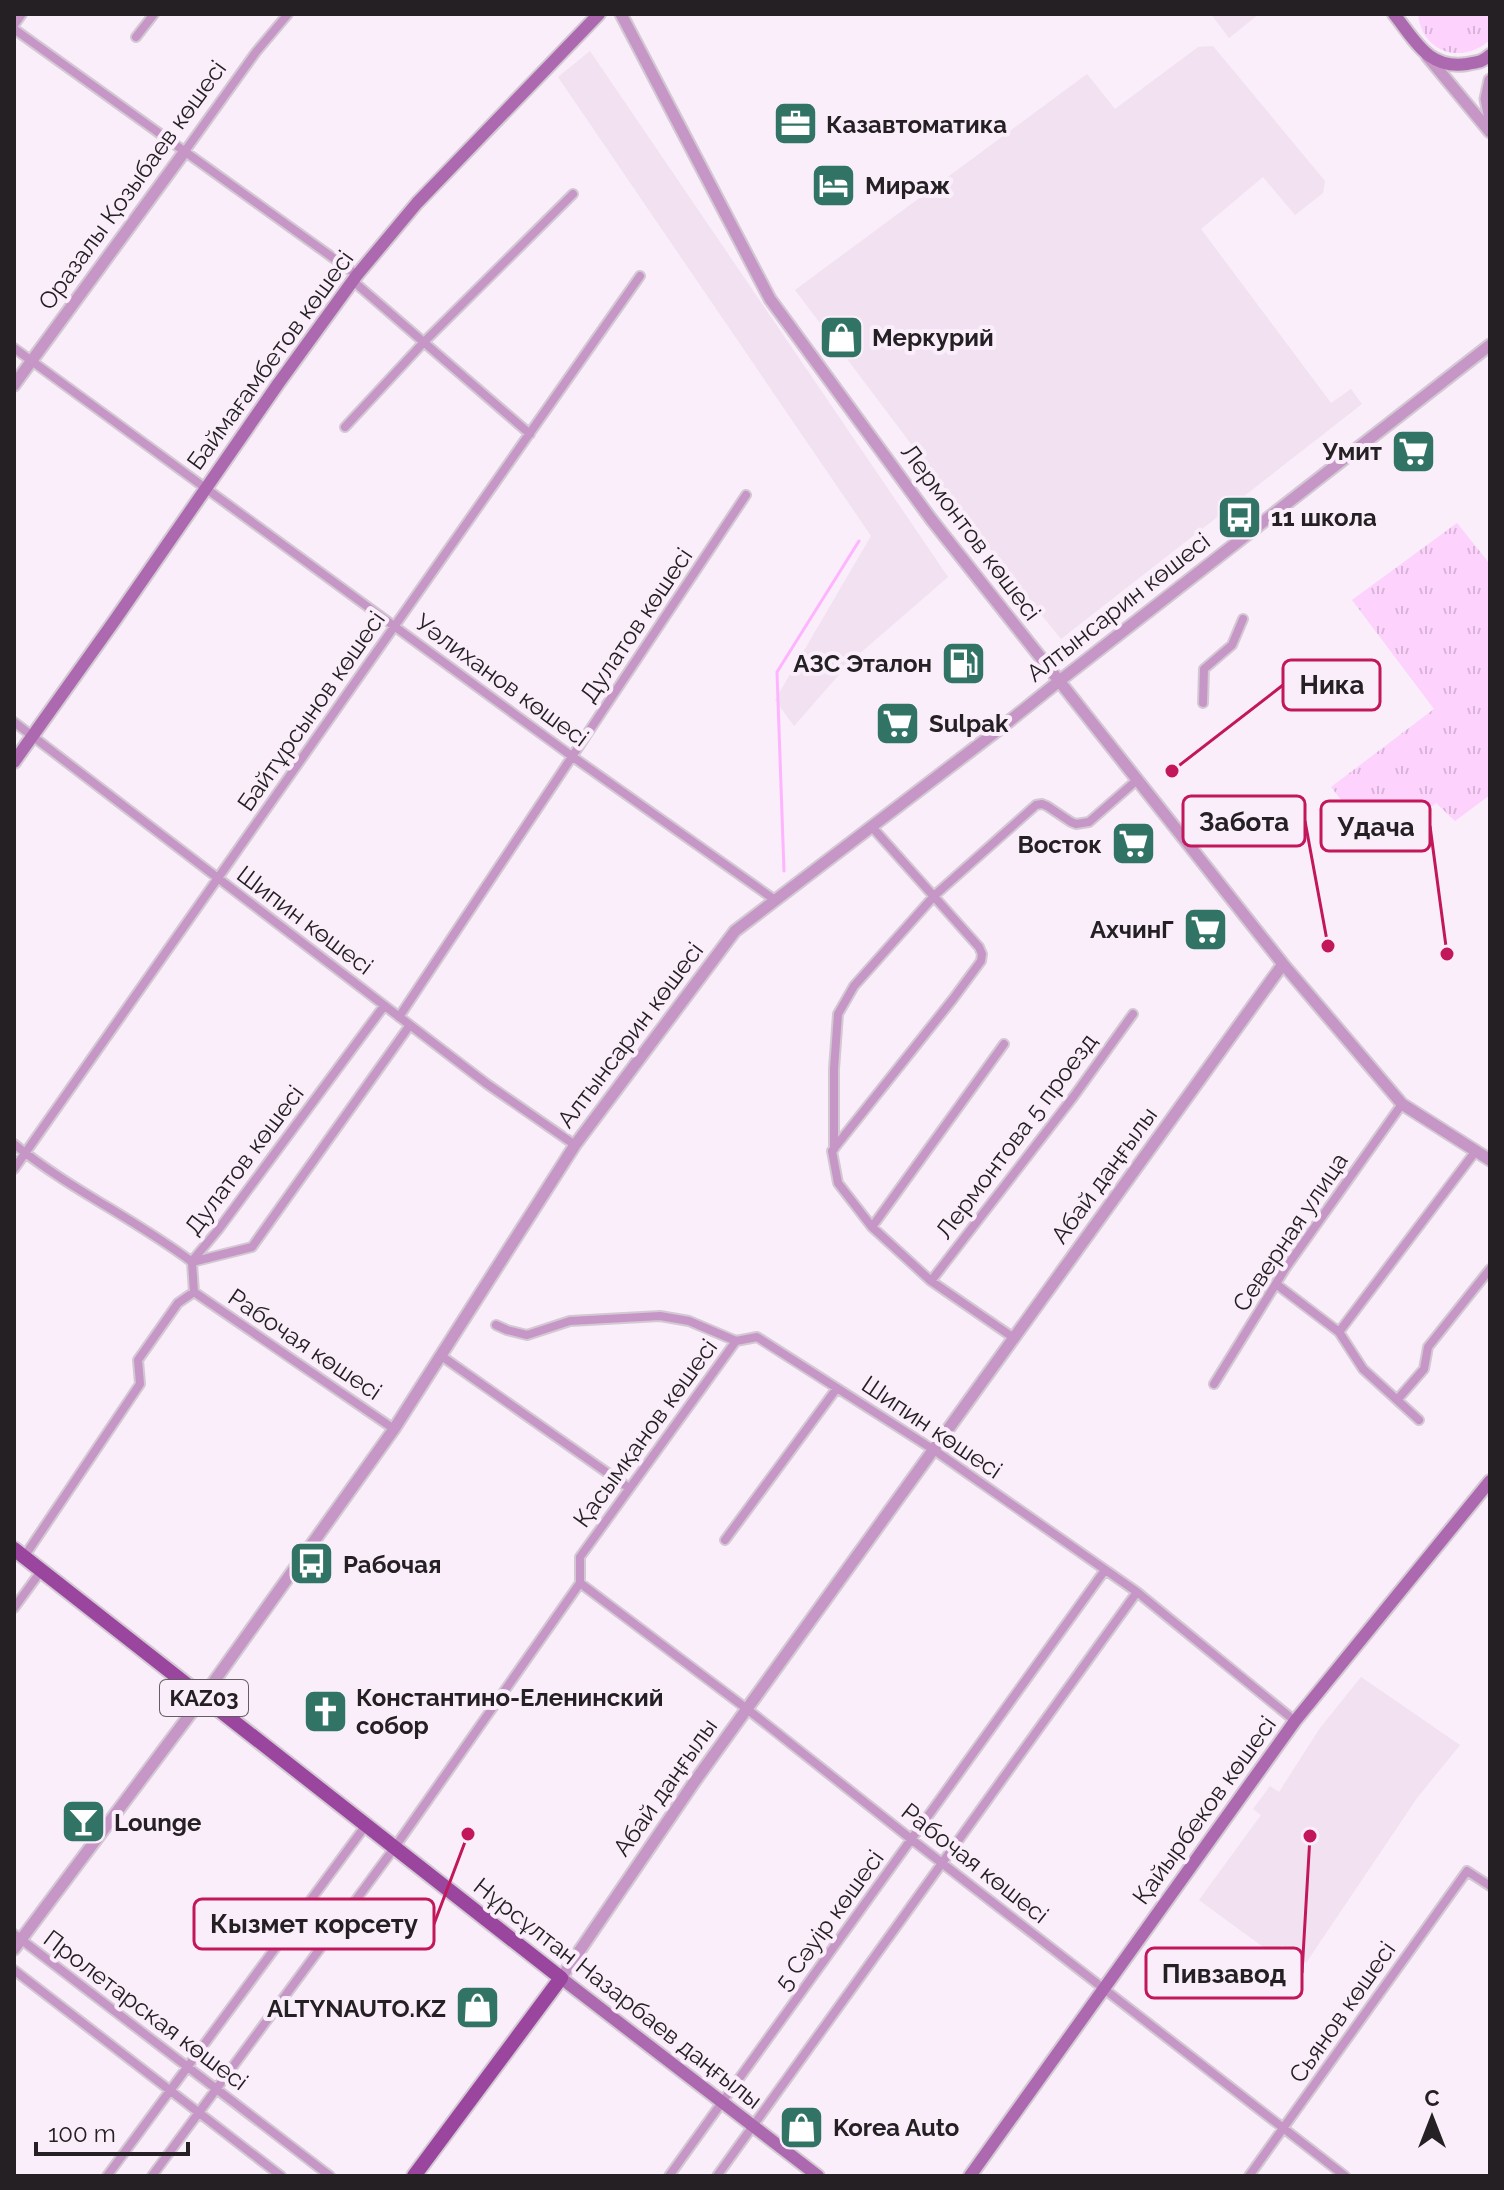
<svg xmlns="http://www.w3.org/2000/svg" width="1504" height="2190" viewBox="0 0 1504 2190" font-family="Raleway,sans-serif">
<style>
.built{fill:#f2e1f1}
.grass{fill:url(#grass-tufts)}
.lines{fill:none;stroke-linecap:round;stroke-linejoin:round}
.stream{stroke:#feb4ff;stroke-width:3}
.minor-casing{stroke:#d3c9d3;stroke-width:12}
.tertiary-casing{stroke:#d3c9d3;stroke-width:15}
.secondary-casing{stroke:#d3c9d3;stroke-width:16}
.primary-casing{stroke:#d3c9d3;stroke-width:18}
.minor{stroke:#c697c6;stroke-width:8}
.tertiary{stroke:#c697c6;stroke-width:11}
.secondary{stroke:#ad69af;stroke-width:12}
.primary{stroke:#9a459e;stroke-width:14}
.labels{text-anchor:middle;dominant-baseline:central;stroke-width:8;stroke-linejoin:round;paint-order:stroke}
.shield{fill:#f9eef9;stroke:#645e64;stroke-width:2}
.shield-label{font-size:22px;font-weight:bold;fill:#242024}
.poi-label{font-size:24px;font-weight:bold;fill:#242024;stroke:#f9eef9;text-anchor:start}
.street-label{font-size:24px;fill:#242024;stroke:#f9eef9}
.leader{fill:none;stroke:#c2185b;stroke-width:3}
.callout-dot{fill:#c2185b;stroke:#f9eef9;stroke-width:3}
.callout{fill:#f9eef9;stroke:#c2185b;stroke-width:3}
.callout-label{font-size:26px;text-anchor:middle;font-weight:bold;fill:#242024}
</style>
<defs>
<pattern id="grass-tufts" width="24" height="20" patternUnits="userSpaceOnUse" patternTransform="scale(2)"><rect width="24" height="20" fill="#fdd2fd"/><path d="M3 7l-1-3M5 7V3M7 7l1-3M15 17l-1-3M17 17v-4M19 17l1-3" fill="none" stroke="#d9b4d9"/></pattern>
</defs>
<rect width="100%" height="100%" fill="#f9eef9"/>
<path class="built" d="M1211 14H1259L1229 38Z
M1213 46 1325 181 1323 193 1295 215 1263 177 1201 229 1331 403 1351 389 1362 404 1061 639 1019 587 795 290 1087 74 1115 109 1198 47Z
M590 51 948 577 851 661 794 726 775 700 871 536 558 77Z
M1361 1677 1460 1745 1417 1798 1306 1963 1282 1945 1274 1955 1199 1900 1261 1815 1253 1809 1270 1786 1279 1792 1320 1728Z"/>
<path class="grass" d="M1418 14H1490V40C1462 65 1422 53 1418 14Z
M1457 523 1490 564V795L1455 821 1436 803 1379 848 1331 787 1434 709 1352 600Z"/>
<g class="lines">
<path class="stream" d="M784 871 777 672 859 541"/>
<defs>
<path id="minor" d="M14 25 22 14
M14 29 357 275
M136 37 154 14
M185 151 256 52 288 14
M353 281 530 434
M14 348 573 757 775 900
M345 427 424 342 573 194
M1203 703 1204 669 1232 645 1243 619
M14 722 487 1084 575 1145
M872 827 979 947 982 954 981 961 953 999 832 1151 838 1183 872 1227 931 1281 1014 1338
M399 1017 746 495
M14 1144C69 1189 135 1219 192 1262
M834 1149V1069L838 1014 854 986 935 895 1036 805 1042 804 1047 806 1071 822 1076 824 1089 822 1137 780
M14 1169 640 276
M872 1227 1004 1044
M192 1261 218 1230 384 1006
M192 1262 252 1247 410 1025
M192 1262 194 1292
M931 1281 1074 1096 1133 1014
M1276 1284 1339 1332 1363 1369 1419 1420
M194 1292 394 1429
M496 1325 507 1330 527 1335 570 1321 660 1316 689 1321 736 1341 757 1337 934 1450 1137 1592 1295 1721
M1339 1332 1475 1152
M440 1355 629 1488
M1214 1384 1285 1269 1402 1104
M1397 1400 1424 1369 1428 1347 1490 1269
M725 1540 837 1388
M24 1557 140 1384 138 1360 178 1303 194 1292
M580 1583 747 1709 911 1839 1345 2176
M14 1608 41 1571
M14 1934 330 2176
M14 1970 281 2176
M107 2176 366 1825
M152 2176 395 1847 580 1583V1557L736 1341
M669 2176 1105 1570
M717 2176 1137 1592
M1249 2176 1467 1871 1490 1886"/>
<path id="tertiary" d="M621 14 770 299 931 519 1283 964 1402 1104 1490 1160
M1427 56 1490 132
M1490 80 1486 99 1490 119
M14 385 185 151
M14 1949 203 1697 394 1429 575 1145 735 931 1002 727 1058 682 1490 345
M561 1978 695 1781 1283 964"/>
<path id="secondary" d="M1394 14C1415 40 1428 70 1467 64 1477 62 1483 62 1490 55
M14 762 115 620 278 384 357 275 417 203 599 14
M561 1978 818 2176
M970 2176 1295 1721 1490 1481"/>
<path id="primary" d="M14 1549 561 1978 414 2176"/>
</defs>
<use href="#minor" class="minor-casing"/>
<use href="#tertiary" class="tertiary-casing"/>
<use href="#secondary" class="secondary-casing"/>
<use href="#primary" class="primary-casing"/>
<use href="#minor" class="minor"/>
<use href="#tertiary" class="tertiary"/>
<use href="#secondary" class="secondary"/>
<use href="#primary" class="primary"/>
</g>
<defs>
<symbol id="office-square" viewBox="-11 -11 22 22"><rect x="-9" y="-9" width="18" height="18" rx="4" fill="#317465" stroke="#f9eef9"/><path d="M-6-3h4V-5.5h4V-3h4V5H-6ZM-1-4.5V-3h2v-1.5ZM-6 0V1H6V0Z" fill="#fff"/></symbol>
<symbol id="hotel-square" viewBox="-11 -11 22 22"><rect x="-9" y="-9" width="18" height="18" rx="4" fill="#317465" stroke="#f9eef9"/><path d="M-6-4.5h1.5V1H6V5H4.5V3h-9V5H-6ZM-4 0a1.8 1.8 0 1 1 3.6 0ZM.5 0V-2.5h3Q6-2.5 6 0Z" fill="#fff"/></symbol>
<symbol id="shop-square" viewBox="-11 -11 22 22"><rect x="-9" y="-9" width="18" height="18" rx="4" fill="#317465" stroke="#f9eef9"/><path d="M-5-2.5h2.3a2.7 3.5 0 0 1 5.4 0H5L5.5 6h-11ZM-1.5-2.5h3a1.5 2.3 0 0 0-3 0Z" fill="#fff"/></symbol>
<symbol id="supermarket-square" viewBox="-11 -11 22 22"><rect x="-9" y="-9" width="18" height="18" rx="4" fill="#317465" stroke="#f9eef9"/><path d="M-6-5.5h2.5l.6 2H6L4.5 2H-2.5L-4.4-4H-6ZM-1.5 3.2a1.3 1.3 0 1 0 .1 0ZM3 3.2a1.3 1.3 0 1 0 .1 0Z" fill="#fff"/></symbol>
<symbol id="bus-square" viewBox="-11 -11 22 22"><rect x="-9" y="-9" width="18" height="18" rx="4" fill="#317465" stroke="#f9eef9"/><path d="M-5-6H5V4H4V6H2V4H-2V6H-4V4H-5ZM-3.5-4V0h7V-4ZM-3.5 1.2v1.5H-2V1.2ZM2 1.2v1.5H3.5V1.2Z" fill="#fff"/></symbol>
<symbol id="fuel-square" viewBox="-11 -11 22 22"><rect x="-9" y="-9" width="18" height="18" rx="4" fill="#317465" stroke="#f9eef9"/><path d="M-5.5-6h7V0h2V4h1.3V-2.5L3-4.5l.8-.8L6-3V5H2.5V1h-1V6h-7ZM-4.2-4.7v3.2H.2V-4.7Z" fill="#fff"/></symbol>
<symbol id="church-square" viewBox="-11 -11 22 22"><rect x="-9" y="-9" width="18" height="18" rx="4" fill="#317465" stroke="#f9eef9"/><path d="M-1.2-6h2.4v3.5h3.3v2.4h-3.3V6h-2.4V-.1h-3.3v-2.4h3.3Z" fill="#fff"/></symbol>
<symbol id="bar-square" viewBox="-11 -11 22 22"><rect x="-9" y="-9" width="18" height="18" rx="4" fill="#317465" stroke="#f9eef9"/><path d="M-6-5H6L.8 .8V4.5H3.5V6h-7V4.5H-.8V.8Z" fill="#fff"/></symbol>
</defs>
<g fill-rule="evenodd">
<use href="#office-square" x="770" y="98" width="51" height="51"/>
<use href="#hotel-square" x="808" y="160" width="51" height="51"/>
<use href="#shop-square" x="816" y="312" width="51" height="51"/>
<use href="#supermarket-square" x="1388" y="426" width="51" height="51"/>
<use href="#bus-square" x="1214" y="492" width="51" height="51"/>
<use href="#fuel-square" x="938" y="638" width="51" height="51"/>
<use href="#supermarket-square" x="872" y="698" width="51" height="51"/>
<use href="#supermarket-square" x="1108" y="818" width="51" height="51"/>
<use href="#supermarket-square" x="1180" y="904" width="51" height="51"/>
<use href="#bus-square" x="286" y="1538" width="51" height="51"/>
<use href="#church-square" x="300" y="1686" width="51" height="51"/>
<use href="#bar-square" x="58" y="1796" width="51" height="51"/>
<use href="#shop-square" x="452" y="1982" width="51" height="51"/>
<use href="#shop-square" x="776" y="2102" width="51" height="51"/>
</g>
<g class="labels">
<rect class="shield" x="160" y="1680" width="88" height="36" rx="6"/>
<g class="shield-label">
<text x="204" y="1698">KАZ03</text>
</g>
<g class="poi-label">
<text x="826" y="124">Казавтоматика</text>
<text x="865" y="185">Мираж</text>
<text x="872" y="337">Меркурий</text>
<text x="1382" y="451" text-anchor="end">Умит</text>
<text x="1271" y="517">11 школа</text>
<text x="932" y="663" text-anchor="end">АЗС Эталон</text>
<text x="929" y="723">Sulpak</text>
<text x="1102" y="844" text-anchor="end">Восток</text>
<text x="1174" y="929" text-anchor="end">АхчинГ</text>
<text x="343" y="1564">Рабочая</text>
<text x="356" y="1697">Константино-Еленинский<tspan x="356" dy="28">собор</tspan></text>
<text x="114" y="1822">Lounge</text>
<text x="446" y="2008" text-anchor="end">ALTYNAUTO.KZ</text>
<text x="833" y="2127">Korea Auto</text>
</g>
<g class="street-label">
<text transform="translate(132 185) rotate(-54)">Оразалы Қозыбаев көшесі</text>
<text transform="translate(270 360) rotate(-54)">Баймағамбетов көшесі</text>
<text transform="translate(971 532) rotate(53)">Лермонтов көшесі</text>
<text transform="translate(1118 607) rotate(-38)">Алтынсарин көшесі</text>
<text transform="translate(636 625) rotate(-56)">Дулатов көшесі</text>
<text transform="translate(502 680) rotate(36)">Уәлиханов көшесі</text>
<text transform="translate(311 711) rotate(-55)">Байтұрсынов көшесі</text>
<text transform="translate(305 920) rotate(37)">Шипин көшесі</text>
<text transform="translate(630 1035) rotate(-53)">Алтынсарин көшесі</text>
<text transform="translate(1016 1136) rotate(-53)">Лермонтова 5 проезд</text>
<text transform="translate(244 1160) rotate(-53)">Дулатов көшесі</text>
<text transform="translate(1104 1175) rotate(-54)">Абай даңғылы</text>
<text transform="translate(1290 1232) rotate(-56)">Северная улица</text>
<text transform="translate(305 1344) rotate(34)">Рабочая көшесі</text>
<text transform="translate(932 1427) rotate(34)">Шипин көшесі</text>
<text transform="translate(645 1433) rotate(-54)">Қасымқанов көшесі</text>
<text transform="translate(665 1787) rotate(-55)">Абай даңғылы</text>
<text transform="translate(1204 1810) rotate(-54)">Қайырбеков көшесі</text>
<text transform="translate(975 1863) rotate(38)">Рабочая көшесі</text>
<text transform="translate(829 1920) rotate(-54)">5 Сәуір көшесі</text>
<text transform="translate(618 1993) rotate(38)">Нұрсұлтан Назарбаев даңғылы</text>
<text transform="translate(146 2010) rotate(37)">Пролетарская көшесі</text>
<text transform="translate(1342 2012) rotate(-55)">Сьянов көшесі</text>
</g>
</g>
<path class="leader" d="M1172 771L1283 685M1328 946L1305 821M1447 954L1430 826M468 1834L434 1924M1310 1836L1302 1973"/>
<g class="callout-dot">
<circle cx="1172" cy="771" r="8"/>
<circle cx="1328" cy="946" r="8"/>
<circle cx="1447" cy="954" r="8"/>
<circle cx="468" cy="1834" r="8"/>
<circle cx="1310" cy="1836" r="8"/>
</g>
<g class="callout">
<rect x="1283" y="660" width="97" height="50" rx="8"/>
<rect x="1183" y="796" width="122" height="50" rx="8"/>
<rect x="1321" y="801" width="109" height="50" rx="8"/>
<rect x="194" y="1899" width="240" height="50" rx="8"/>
<rect x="1146" y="1948" width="156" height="50" rx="8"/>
</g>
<g class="callout-label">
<text x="1332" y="694">Ника</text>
<text x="1244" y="831">Забота</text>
<text x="1376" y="836">Удача</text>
<text x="314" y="1933">Кызмет корсету</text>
<text x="1224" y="1983">Пивзавод</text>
</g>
<rect width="1504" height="2190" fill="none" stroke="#242024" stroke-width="32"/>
<g transform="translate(1432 2118)" stroke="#f9eef9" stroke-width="6" paint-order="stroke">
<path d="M0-6L14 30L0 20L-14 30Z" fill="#242024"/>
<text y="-12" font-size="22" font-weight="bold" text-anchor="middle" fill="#242024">С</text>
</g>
<path d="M36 2142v12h152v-12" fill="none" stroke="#242024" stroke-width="4"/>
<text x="48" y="2142" font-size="24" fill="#242024" stroke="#f9eef9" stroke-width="6" paint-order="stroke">100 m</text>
</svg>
